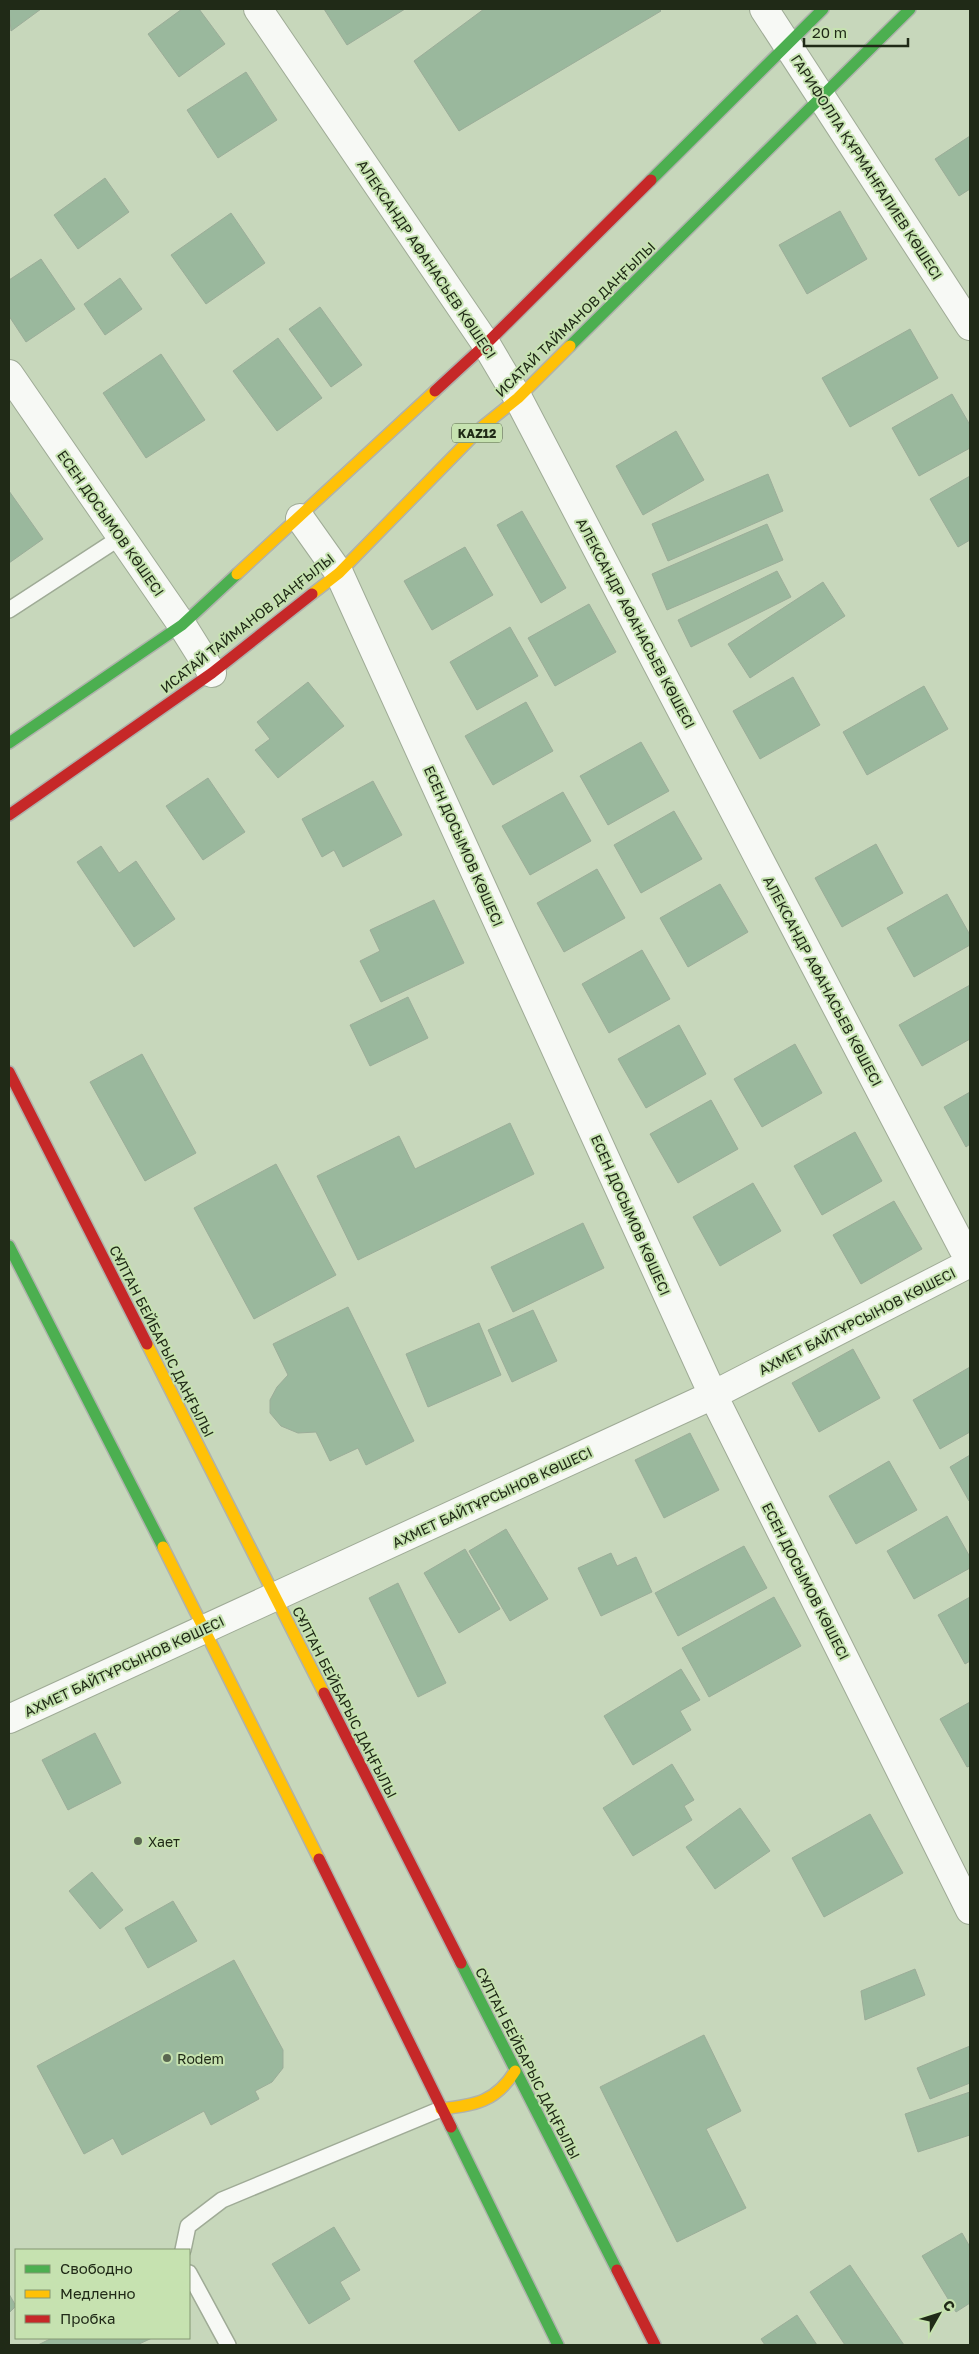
<svg xmlns="http://www.w3.org/2000/svg" width="979" height="2354" viewBox="0 0 979 2354" font-family="'Golos Text',sans-serif">
<style>
.building{fill:#9ab89d;stroke:#9cad99}
.lines{fill:none;stroke-linecap:round;stroke-linejoin:round}
.lane-casing{stroke:#9fab96;stroke-width:18}
.street-casing{stroke:#9fab96;stroke-width:30}
.fast-casing{stroke:#afb2ac;stroke-width:14}
.slow-casing{stroke:#afb2ac;stroke-width:14}
.jam-casing{stroke:#afb2ac;stroke-width:14}
.lane{stroke:#f7f9f5;stroke-width:15}
.street{stroke:#f7f9f5;stroke-width:28}
.fast{stroke:#4caf50;stroke-width:11}
.slow{stroke:#ffc107;stroke-width:11}
.jam{stroke:#c62828;stroke-width:11}
.poi-dot{fill:#5a6750;stroke:#c6e2b0;stroke-width:2}
.labels{text-anchor:middle;dominant-baseline:central;stroke-width:4;stroke-linejoin:round;paint-order:stroke}
.shield{fill:#c6e2b0;stroke:#526145;stroke-width:1}
.shield-label{font-size:12px;font-weight:bold;fill:#202a17}
.street-label{font-size:14px;fill:#202a17;stroke:#c6e2b0}
.poi-label{font-size:14px;fill:#202a17;stroke:#c6e2b0;text-anchor:start}
</style>
<rect width="100%" height="100%" fill="#c7d7bb"/>
<path class="building" d="M9 9H41L11 31Z
M182 9H199L225 44 179 77 148 34Z
M324 9H405L347 45Z
M484 9H659L661 11 459 131 414 61Z
M246 72 277 120 218 158 187 110Z
M970 136V189L959 196 935 159Z
M105 178 129 212 78 249 54 215Z
M840 211 867 259 807 294 779 245Z
M231 213 265 263 206 304 171 255Z
M41 259 75 309 26 342 9 316V280Z
M120 278 142 309 105 335 84 304Z
M320 307 362 365 331 387 289 329Z
M910 329 938 378 850 427 822 378Z
M278 338 322 398 277 431 233 371Z
M161 354 205 420 146 458 103 393Z
M952 394 970 425V448L919 476 892 428Z
M676 431 704 480 643 515 616 466Z
M768 474 783 511 668 561 652 524Z
M970 476V540L958 547 930 499Z
M9 491 43 539 9 563Z
M522 511 566 588 541 603 497 525Z
M767 524 783 560 667 610 652 574Z
M465 547 493 595 432 630 404 581Z
M777 571 791 597 691 647 678 620Z
M823 582 845 616 750 678 728 644Z
M589 604 616 652 555 686 528 638Z
M510 627 538 676 477 710 450 662Z
M793 677 820 725 760 759 733 711Z
M308 682 344 726 278 778 255 750 270 739 257 722Z
M924 686 948 729 867 775 843 732Z
M526 702 553 751 493 785 465 736Z
M641 742 669 791 608 825 580 776Z
M208 778 245 832 203 860 166 806Z
M373 781 402 835 343 867 334 850 322 857 302 819Z
M563 792 591 841 530 875 502 826Z
M674 811 702 859 641 893 614 845Z
M876 844 903 893 842 927 815 878Z
M101 846 119 873 136 861 175 919 134 947 77 862Z
M597 869 625 918 564 952 537 903Z
M720 884 748 932 688 967 660 918Z
M947 894 970 935V945L914 977 887 928Z
M434 900 464 963 381 1002 360 961 380 951 370 930Z
M642 950 670 999 609 1033 582 984Z
M970 985V1039L922 1066 899 1025Z
M408 997 428 1038 370 1066 350 1025Z
M679 1025 706 1074 646 1108 618 1059Z
M795 1044 822 1093 762 1127 734 1079Z
M142 1054 196 1153 145 1181 90 1082Z
M970 1092V1144L966 1147 944 1107Z
M711 1100 738 1149 678 1183 650 1134Z
M510 1123 534 1174 358 1260 317 1176 399 1136 415 1169Z
M855 1132 882 1181 822 1215 794 1166Z
M276 1164 336 1275 254 1319 194 1208Z
M753 1183 781 1231 720 1266 693 1217Z
M894 1201 922 1249 861 1284 833 1235Z
M583 1223 604 1268 513 1312 491 1267Z
M348 1307 414 1441 366 1465 358 1448 330 1461 316 1432 298 1433 281 1426 270 1413V1400L277 1387 288 1375 273 1344Z
M533 1310 557 1361 512 1382 488 1330Z
M479 1323 501 1375 428 1407 406 1354Z
M853 1349 880 1398 819 1432 792 1383Z
M970 1367V1432L940 1449 913 1400Z
M690 1433 719 1490 664 1518 635 1460Z
M970 1455V1500L969 1501 950 1467Z
M889 1461 917 1510 856 1544 829 1496Z
M947 1516 970 1557V1568L914 1599 887 1551Z
M506 1529 548 1599 510 1621 469 1551Z
M744 1546 767 1588 678 1636 655 1593Z
M465 1549 500 1609 459 1633 424 1573Z
M611 1553 617 1566 636 1557 652 1592 601 1616 578 1568Z
M398 1583 446 1683 418 1697 369 1598Z
M774 1597 801 1646 709 1697 682 1648Z
M970 1597V1661L965 1664 938 1615Z
M681 1669 700 1700 680 1711 691 1730 633 1765 604 1716Z
M970 1702V1766L967 1767 940 1719Z
M95 1733 121 1783 68 1810 42 1760Z
M672 1764 694 1800 684 1806 692 1820 633 1856 603 1808Z
M740 1808 770 1851 715 1889 686 1847Z
M870 1814 903 1873 824 1917 792 1858Z
M92 1872 123 1910 100 1929 69 1891Z
M173 1901 197 1941 148 1968 125 1928Z
M234 1960 283 2050V2068L272 2082 255 2091 259 2099 211 2125 204 2111 122 2155 113 2138 84 2154 37 2066Z
M915 1969 925 1995 865 2020 861 1991Z
M704 2035 741 2111 706 2129 746 2208 677 2242 600 2087Z
M970 2046V2083L930 2099 917 2068Z
M970 2092V2135L918 2152 905 2114Z
M334 2227 360 2270 340 2282 350 2299 309 2324 272 2264Z
M962 2233 970 2247V2303L956 2312 922 2256Z
M850 2265 904 2345H845L810 2292Z
M9 2294 16 2306 9 2313Z
M797 2315 817 2345H765L761 2339Z
M52 2338H152L137 2345H38Z"/>
<g class="lines">
<defs>
<path id="lane" d="M9 610 121 537
M183 2250 188 2226 222 2200 441 2109
M189 2273 228 2345"/>
<path id="street" d="M258 9 486 344 518 398 970 1262
M764 9 970 326
M9 374 182 625 212 673
M300 518 339 573 713 1395 970 1910
M9 1719 713 1395 970 1263"/>
<path id="fast" d="M651 180 823 9
M570 346 910 9
M9 743 182 625 237 574
M9 1246 163 1547
M461 1963 617 2270
M451 2127 558 2345"/>
<path id="slow" d="M237 574 435 391
M312 594 339 573 482 427 518 398 570 346
M147 1344 324 1693
M163 1547 319 1859
M441 2109C475 2105 496 2102 515 2071"/>
<path id="jam" d="M435 391 486 344 651 180
M9 815 212 673 312 594
M9 1072 147 1344
M324 1693 461 1963
M319 1859 451 2127
M617 2270 655 2345"/>
</defs>
<use href="#lane" class="lane-casing"/>
<use href="#street" class="street-casing"/>
<use href="#fast" class="fast-casing"/>
<use href="#slow" class="slow-casing"/>
<use href="#jam" class="jam-casing"/>
<use href="#lane" class="lane"/>
<use href="#street" class="street"/>
<use href="#fast" class="fast"/>
<use href="#slow" class="slow"/>
<use href="#jam" class="jam"/>
</g>
<g class="poi-dot">
<circle cx="138" cy="1841" r="5"/>
<circle cx="167" cy="2058" r="5"/>
</g>
<g class="labels">
<rect class="shield" x="452" y="423.5" width="50" height="19" rx="4"/>
<g class="shield-label">
<text x="477" y="433">KAZ12</text>
</g>
<g class="street-label">
<text transform="translate(867 167) rotate(57)">ГАРИФОЛЛА ҚҰРМАНҒАЛИЕВ КӨШЕСІ</text>
<text transform="translate(427 259) rotate(56)">АЛЕКСАНДР АФАНАСЬЕВ КӨШЕСІ</text>
<text transform="translate(575 319) rotate(-44)">ИСАТАЙ ТАЙМАНОВ ДАҢҒЫЛЫ</text>
<text transform="translate(111 523) rotate(55)">ЕСЕН ДОСЫМОВ КӨШЕСІ</text>
<text transform="translate(247 623) rotate(-38)">ИСАТАЙ ТАЙМАНОВ ДАҢҒЫЛЫ</text>
<text transform="translate(636 623) rotate(62)">АЛЕКСАНДР АФАНАСЬЕВ КӨШЕСІ</text>
<text transform="translate(464 846) rotate(66)">ЕСЕН ДОСЫМОВ КӨШЕСІ</text>
<text transform="translate(823 981) rotate(62)">АЛЕКСАНДР АФАНАСЬЕВ КӨШЕСІ</text>
<text transform="translate(631 1215) rotate(66)">ЕСЕН ДОСЫМОВ КӨШЕСІ</text>
<text transform="translate(857 1321) rotate(-27)">АХМЕТ БАЙТҰРСЫНОВ КӨШЕСІ</text>
<text transform="translate(162 1341) rotate(63)">СҰЛТАН БЕЙБАРЫС ДАҢҒЫЛЫ</text>
<text transform="translate(492 1497) rotate(-25)">АХМЕТ БАЙТҰРСЫНОВ КӨШЕСІ</text>
<text transform="translate(806 1581) rotate(63)">ЕСЕН ДОСЫМОВ КӨШЕСІ</text>
<text transform="translate(124 1666) rotate(-25)">АХМЕТ БАЙТҰРСЫНОВ КӨШЕСІ</text>
<text transform="translate(345 1702) rotate(63)">СҰЛТАН БЕЙБАРЫС ДАҢҒЫЛЫ</text>
<text transform="translate(528 2063) rotate(63)">СҰЛТАН БЕЙБАРЫС ДАҢҒЫЛЫ</text>
</g>
<g class="poi-label">
<text x="148" y="1841">Хает</text>
<text x="177" y="2058">Rodem</text>
</g>
</g>
<rect width="979" height="2354" fill="none" stroke="#202a17" stroke-width="20"/>
<rect x="15" y="2249" width="175" height="90" fill="#c6e2b0" stroke="#849873"/>
<rect x="25" y="2265" width="25" height="8" fill="#4caf50" stroke="#849873"/>
<text x="60" y="2274" font-size="15" fill="#202a17">Свободно</text>
<rect x="25" y="2290" width="25" height="8" fill="#ffc107" stroke="#849873"/>
<text x="60" y="2299" font-size="15" fill="#202a17">Медленно</text>
<rect x="25" y="2315" width="25" height="8" fill="#c62828" stroke="#849873"/>
<text x="60" y="2324" font-size="15" fill="#202a17">Пробка</text>
<g transform="translate(939 2314) rotate(51)" stroke="#c6e2b0" stroke-width="4" paint-order="stroke">
<path d="M0-4L9 19L0 12L-9 19Z" fill="#202a17"/>
<text y="-8" font-size="14" font-weight="bold" text-anchor="middle" fill="#202a17">С</text>
</g>
<path d="M804 38v8h104v-8" fill="none" stroke="#202a17" stroke-width="2.5"/>
<text x="812" y="38" font-size="15" fill="#202a17" stroke="#c6e2b0" stroke-width="4" paint-order="stroke">20 m</text>
</svg>
